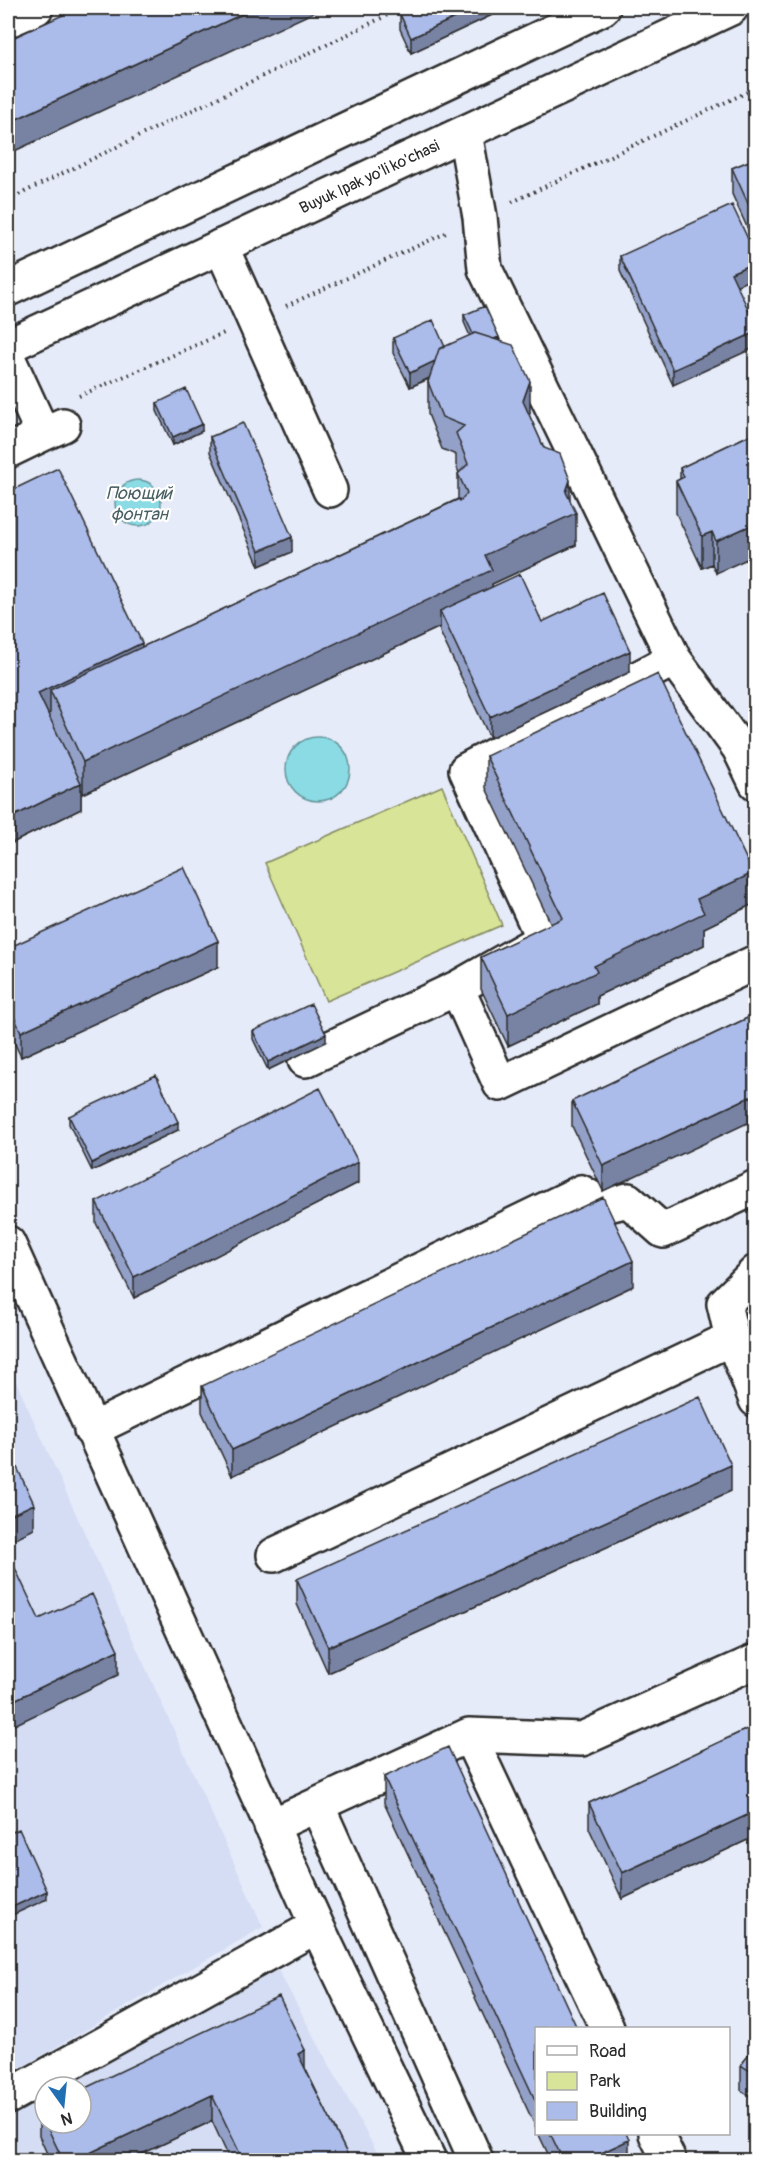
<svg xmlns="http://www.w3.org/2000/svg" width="763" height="2168" viewBox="0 0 763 2168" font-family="Pangolin,sans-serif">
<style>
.built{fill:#d4ddf4}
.green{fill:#d8e497;stroke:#828861;stroke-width:1.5}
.water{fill:#8adbe4;stroke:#64959a;stroke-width:1.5}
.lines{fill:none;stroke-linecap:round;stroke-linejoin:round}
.minor-casing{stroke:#2b2b2b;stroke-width:38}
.major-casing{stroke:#2b2b2b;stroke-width:38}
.path{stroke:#2b2b2b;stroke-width:4;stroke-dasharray:1.5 4.5;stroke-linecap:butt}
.minor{stroke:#fff;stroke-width:33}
.major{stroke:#fff;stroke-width:33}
.wall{fill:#93a1c9;stroke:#2b2b2b;stroke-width:1.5}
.shaded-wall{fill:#7883a4;stroke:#2b2b2b;stroke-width:1.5}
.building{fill:#abbbea;stroke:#2b2b2b;stroke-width:1.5}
.labels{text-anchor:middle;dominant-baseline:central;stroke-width:4.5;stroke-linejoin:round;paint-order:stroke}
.street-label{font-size:16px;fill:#2b2b2b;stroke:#fff}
.water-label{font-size:18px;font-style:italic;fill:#486062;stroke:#fff}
</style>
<rect width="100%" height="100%" fill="#e6ebf9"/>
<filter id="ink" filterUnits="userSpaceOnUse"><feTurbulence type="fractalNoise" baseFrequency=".0167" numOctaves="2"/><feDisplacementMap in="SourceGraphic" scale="12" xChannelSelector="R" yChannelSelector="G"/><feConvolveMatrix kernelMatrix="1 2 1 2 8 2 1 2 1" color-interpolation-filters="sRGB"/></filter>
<g filter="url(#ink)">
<path class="built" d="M8 1364 263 1927 8 2075Z
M278 1970 381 2160H18L8 2113 45 2093V2123H81V2087H56Z"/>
<path class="green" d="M442 786 502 925 326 1001 265 863Z"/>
<path class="water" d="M115 503a23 23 0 1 1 46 0a23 23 0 1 1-46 0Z
M286 769a32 32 0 1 1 64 0a32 32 0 1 1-64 0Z"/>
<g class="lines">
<defs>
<path id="minor" d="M8 20 36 8
M221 246 330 490
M8 358 43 434 63 425
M8 451 43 434
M674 659 739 748 756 783
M457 988 500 1084 756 962
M305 1060 457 988 543 939 466 770 674 659 485 269 480 217 465 133
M8 1243 317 1926 429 2160
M732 1338 724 1304 756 1272
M91 1430 581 1192 604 1206 628 1200 663 1231 756 1187
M274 1555 732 1338 756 1400
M469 1735 607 2028
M317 1805 476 2160
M271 1826 469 1735 582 1739 756 1661
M8 2097 317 1926
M656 2134 669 2160"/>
<g id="major">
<path d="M8 289 603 8"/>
<path id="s1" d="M8 346 731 8"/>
</g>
</defs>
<use href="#minor" class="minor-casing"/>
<use href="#major" class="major-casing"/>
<path class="path" d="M8 200 402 8
M512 202 756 88
M286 306 448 232
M79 396 224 333"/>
<use href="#minor" class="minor"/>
<use href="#major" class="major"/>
</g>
<path class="wall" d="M413 8H507L411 53 400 29V14Z
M756 158V247L732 194V168Z
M620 256 737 285 673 385 620 271Z
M464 315 499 340 530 413 529 415 544 448 570 501 576 545 492 584V586L542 622 630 672 490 738 440 632V627L83 794 81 789V809L8 845V492L142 647 458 499V474L459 473 456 465V455L442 449 428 414V382L429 379 410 387 393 353V338L445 347 470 336 464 322Z
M157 403 202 431 173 445 157 411Z
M756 432 716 573 712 564 702 568 676 513V481L680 479V468Z
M210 437 292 552 259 566 210 452Z
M486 756 753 904 704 928V945L597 996V1004L508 1046 481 989V957L551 924 486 788Z
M8 948 218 967 21 1057 8 1029Z
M756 1014 603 1191 572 1126V1101Z
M253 1031 326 1042 268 1070 253 1039Z
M69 1116 178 1130 92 1171 69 1124Z
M358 1183 134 1298 96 1223V1202Z
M633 1286 232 1476 202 1412V1386Z
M731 1491 328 1673 297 1604V1579Z
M756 1725V1836L622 1899 589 1828V1803Z
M384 1777 537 2028V2130L384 1803Z
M756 2045V2101L741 2090V2065Z
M305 2068 350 2160H230L212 2121 129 2160H50L39 2136V2110Z
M538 2133H626L629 2160H551Z"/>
<path class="shaded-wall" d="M255 8H323L8 154V123Z
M476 8H507L411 53V38Z
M756 262V277L731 288V273Z
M756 332V347L673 385V370Z
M449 354V369L410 387V373Z
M530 381V413L523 433V401Z
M202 424V431L173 445V437Z
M570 480V511L576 513V545L492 584V602L440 611V627L83 794V762L485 555 566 492Z
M756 523V555L716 573V541Z
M712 532V564L702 568V536Z
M292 537V552L259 566V551Z
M142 643V668L50 690V713L38 719V693Z
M630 651V672L490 738V717Z
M81 783V809L8 845V819Z
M753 873V904L704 928V945L597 996V1004L508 1046V1014L594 966 697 899Z
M218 941V967L21 1057V1032Z
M326 1034V1042L268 1070V1062Z
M756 1094V1119L603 1191V1166Z
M178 1122V1130L92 1171V1163Z
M358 1162V1183L134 1298V1277Z
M633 1261V1286L232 1476V1450Z
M731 1465V1491L328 1673V1647Z
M34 1504V1529L8 1542V1516Z
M118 1650V1675L8 1728V1703Z
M756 1811V1836L622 1899V1873Z
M47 1891V1899L8 1917V1909Z
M305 2050V2076L298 2054Z
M212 2095V2121L129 2160H75Z
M629 2140V2160H586Z"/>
<path class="building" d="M78 8H255L8 123V40Z
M413 8H476L411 38 400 14Z
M756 158V221L732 168Z
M732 205 756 256V262L731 273 756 326V332L673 370 620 256Z
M485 306 499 337 494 339 475 333 473 334 464 315Z
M433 320 445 347 439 349 435 361 410 373 393 338Z
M475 333 513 345 530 381 523 401 544 448 560 454 570 480 566 492 576 513 485 555 492 570 83 762 50 690 459 499 460 501 467 493 458 474 468 464 456 433 464 426 442 417 428 382 439 349Z
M186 389 202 424 173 437 157 403Z
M243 423 292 537 259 551 210 437Z
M756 432V523L716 541 712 532 702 536 676 481 684 477 680 468Z
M58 468 142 643 38 693 81 783 8 819V492Z
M520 574 542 622 603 593 630 651 490 717 440 611Z
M658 674 753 873 697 899 704 913 594 966 597 972 508 1014 481 957 563 918 486 756Z
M184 867 218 941 21 1032 8 1003V948Z
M311 1004 326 1034 268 1062 253 1031Z
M756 1014V1094L603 1166 572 1101Z
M156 1075 178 1122 92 1163 69 1116Z
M320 1088 358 1162 134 1277 96 1202Z
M603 1197 633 1261 232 1450 202 1386Z
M700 1397 731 1465 328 1647 297 1579Z
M8 1448 34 1504 8 1516Z
M8 1553 39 1619 92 1594 118 1650 8 1703Z
M756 1725V1811L622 1873 589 1803Z
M448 1747 577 2028H537V2104L384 1777Z
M19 1829 47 1891 8 1909V1834Z
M279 1996 305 2050 298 2054 350 2160H243L212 2095 75 2160H63L39 2110 45 2107V2123H81V2090Z
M756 2045V2075L741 2065Z
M550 2133H626L629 2140 586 2160H563Z"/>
</g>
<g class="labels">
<g class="street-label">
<text stroke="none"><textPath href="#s1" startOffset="399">Buyuk Ipak yo'li ko'chasi</textPath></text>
</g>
<g class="water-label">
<text x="139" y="493">Поющий<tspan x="139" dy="21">фонтан</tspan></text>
</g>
</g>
<rect width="763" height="2168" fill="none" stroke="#fff" stroke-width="30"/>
<rect x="15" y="15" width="733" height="2138" fill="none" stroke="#2b2b2b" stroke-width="2" filter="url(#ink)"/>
<rect x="535" y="2027" width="195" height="108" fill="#ffffff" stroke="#aaaaaa" stroke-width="1.5"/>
<rect x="547" y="2046" width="30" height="9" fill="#ffffff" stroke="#aaaaaa" stroke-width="1.5"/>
<text x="589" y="2057" font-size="18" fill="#2b2b2b">Road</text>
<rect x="547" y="2072" width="30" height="18" fill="#d8e497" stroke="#aaaaaa" stroke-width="1.5"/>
<text x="589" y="2087" font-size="18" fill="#2b2b2b">Park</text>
<rect x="547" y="2102" width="30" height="18" fill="#abbbea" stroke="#aaaaaa" stroke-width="1.5"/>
<text x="589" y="2117" font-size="18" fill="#2b2b2b">Building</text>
<g transform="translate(63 2105) rotate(165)"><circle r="28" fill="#ffffff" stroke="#aaaaaa" stroke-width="1.5"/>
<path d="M0-4.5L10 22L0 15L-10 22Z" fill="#1f6fb2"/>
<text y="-9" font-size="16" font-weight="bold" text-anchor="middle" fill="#2b2b2b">N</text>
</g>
</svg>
